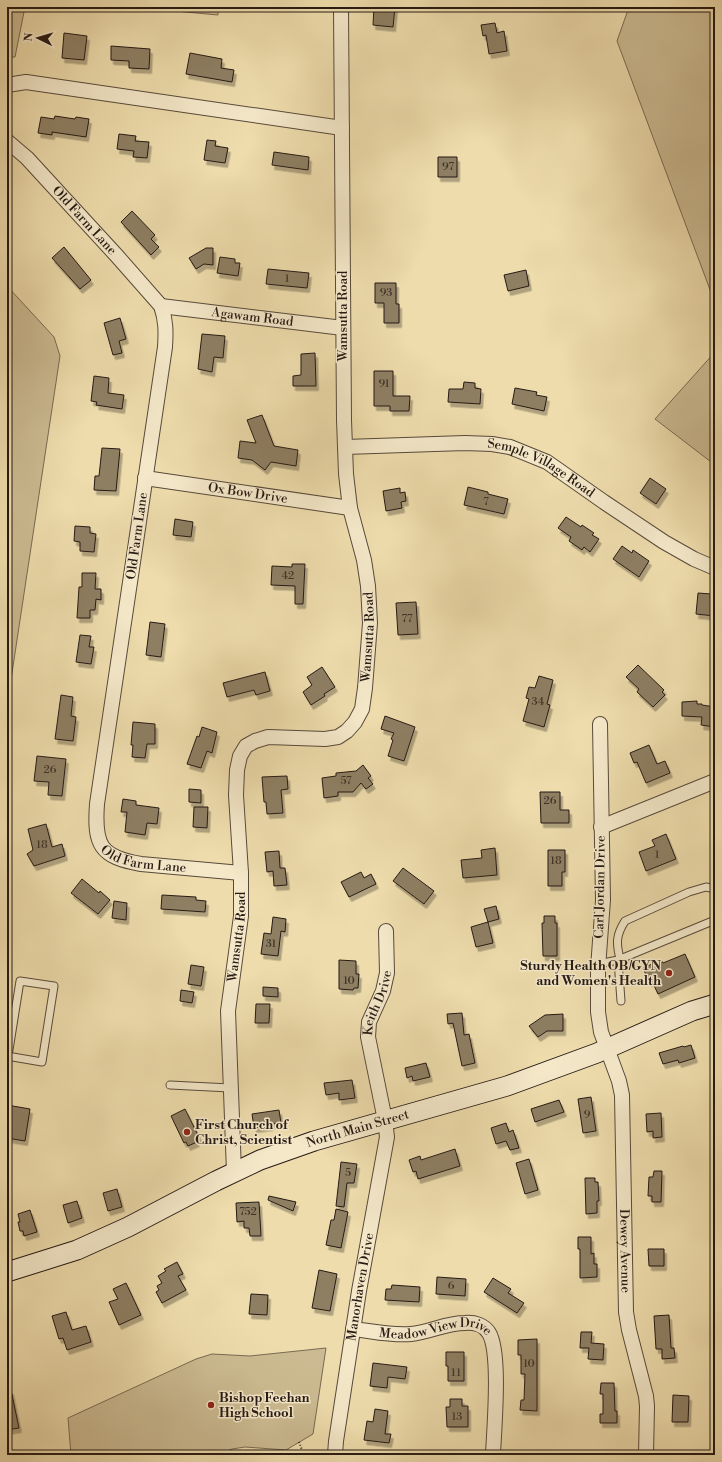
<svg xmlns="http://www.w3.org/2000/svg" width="722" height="1462" viewBox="0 0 722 1462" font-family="'Libre Bodoni',serif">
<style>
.green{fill:#ccbb92;stroke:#796a53}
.building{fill:#8e7f63;stroke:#261a14;filter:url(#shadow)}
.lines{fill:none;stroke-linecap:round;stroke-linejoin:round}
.service-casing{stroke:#584a3a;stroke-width:9}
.minor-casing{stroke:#584a3a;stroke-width:16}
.secondary-casing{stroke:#261a14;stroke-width:21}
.path{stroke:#261a14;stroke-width:2;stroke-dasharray:1 2;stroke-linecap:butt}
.service{stroke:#f4e8c9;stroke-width:7}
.minor{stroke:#f4e8c9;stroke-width:14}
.secondary{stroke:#f4e8c9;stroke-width:19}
.poi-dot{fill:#8f2418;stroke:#f4e8c9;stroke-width:1.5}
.labels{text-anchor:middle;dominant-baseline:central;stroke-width:3;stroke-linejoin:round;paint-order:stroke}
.number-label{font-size:11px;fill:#403328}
.street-label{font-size:13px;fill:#261a14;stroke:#f4e8c9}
.poi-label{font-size:13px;font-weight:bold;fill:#261a14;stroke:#f4e8c9;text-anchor:start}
</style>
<defs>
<filter id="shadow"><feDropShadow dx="2.5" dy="4.5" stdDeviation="0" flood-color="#0004"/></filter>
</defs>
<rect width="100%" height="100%" fill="#eedcac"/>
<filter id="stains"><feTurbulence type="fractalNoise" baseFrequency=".005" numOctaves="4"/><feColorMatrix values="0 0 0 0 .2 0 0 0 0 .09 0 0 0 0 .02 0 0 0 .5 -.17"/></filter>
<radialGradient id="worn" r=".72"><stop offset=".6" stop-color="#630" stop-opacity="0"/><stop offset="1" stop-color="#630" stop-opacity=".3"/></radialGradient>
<path class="green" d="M7 7H25L15 57H7Z
M132 7H218V15Z
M629 7H715V303L617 41Z
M7 286 54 337 60 356 7 706Z
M715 352V465L655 419Z
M326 1348 313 1434 286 1450 245 1447 232 1449 218 1455H71L68 1418 196 1359 212 1354 250 1356Z"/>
<path class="building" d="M374 7H395L393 27 373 25Z
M495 23 497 33 504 31 507 51 489 54 486 35 483 36 481 25Z
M64 33 87 36 84 60 62 58Z
M111 46 150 49 149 69 129 68V61L111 60Z
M190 53 222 59 221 68 234 70 232 82 186 74Z
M55 116 75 119 76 117 89 119 86 137 52 132V135L38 133 41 117 54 119Z
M119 134 136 136 135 141 149 142 147 158 133 157 134 151 117 149Z
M207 140 216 141 215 146 228 148 225 163 204 160Z
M274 152 309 157 308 170 272 165Z
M438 157H457V177H438Z
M132 211 155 235 151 239 159 247 151 255 121 222Z
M64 247 91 280 80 289 52 258Z
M206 248H213V265L204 264 196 269 189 258Z
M220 257 235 259V263H240L238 276 217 273Z
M268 269 309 273 307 288 266 284Z
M526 270 529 286 508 291 504 275Z
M375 283H396V304H399V323H384V303H375Z
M120 318 126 339 119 341 122 353 113 355 104 323Z
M202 334 225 336 223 358 214 357 212 372 198 369Z
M315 353 316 386H293V376L301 375V354Z
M374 371H393V396H410L409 411H390V406H374Z
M94 376 109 378 108 393 124 395 122 409 96 405 97 402 91 401Z
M464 382 475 383V388L481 389 480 404 448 402 449 389H463Z
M515 388 537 392 536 395 547 397 544 411 512 404Z
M262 415 274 446 298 450 296 466 271 462 265 470 252 460 238 458 240 441 256 443 247 420Z
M102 448 120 449 116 491 94 490 95 476H99Z
M650 478 666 489 656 504 640 493Z
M468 487 488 492V494L508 499 504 514 464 505Z
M400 488V493L405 492 406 501 401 502 402 508 386 511 383 491Z
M566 517 581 527 582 525 594 533 592 535 599 539 590 552 584 547 582 550 569 541 571 537 558 528Z
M175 519 193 522 191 537 173 535Z
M75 526 90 527V533L96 534 94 552 80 551V542L74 541Z
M622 546 632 553 633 550 649 561 639 577 613 559Z
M292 564H305L303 604H295V586L271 585 272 566 292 567Z
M82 573H96L95 589H101V600L96 599 95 610H90V618H77L79 587H82Z
M698 593 711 594 710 598H715V616L696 614Z
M416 602 418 634 398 635 396 603Z
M150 622 165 624 161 657 146 655Z
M80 635 91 636 89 647H94L91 664 76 662Z
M638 665 664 690 662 692 665 695 653 707 637 692 639 689 626 677Z
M322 667 335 687 324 694 325 696 311 705 303 692 312 685 307 677Z
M265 672 270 691 256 695 254 690 227 697 223 683Z
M539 676 553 680 547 704 550 705 544 727 523 721 529 699 526 698 529 687 535 688Z
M61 695 73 697 71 716 76 717 73 741 55 739Z
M697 701V704H702V705L715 707V727L701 725 702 717 682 716V702Z
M385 716 415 727 404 761 388 756 393 740 391 739 394 733 381 729Z
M133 722 155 724V744H147L145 758 132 757 133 745H131Z
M202 727 217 732 212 753 207 751 201 768 187 764 197 736 199 737Z
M649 745 657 764 665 761 670 773 646 783 637 762 634 763 630 753Z
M37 756 66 759 62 796 48 795 49 782 34 781Z
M363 765 371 776 368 778 373 784 366 789 361 783 353 792H338V796L324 798 322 778 336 776V773L356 771Z
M287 776 288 789 281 790 283 813 267 814 266 802H264L262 777Z
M189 789 201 790V803L189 802Z
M540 792H560V810H569V823H541Z
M123 799 136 801V805L159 808 157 824 147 823 145 835 125 832 127 812H121Z
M194 807H208L207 828 193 827Z
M46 824 52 847 62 844 65 856 34 866 27 854 33 850 28 829Z
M666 834 676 859 646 871 639 852 655 846 652 840Z
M495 848 497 875 463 878 461 860 482 858 481 850Z
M548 850H565V872H562V886H548Z
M279 851 280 868H285L287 885 274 886 273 871 267 872 265 852Z
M403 868 434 891 424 904 393 881Z
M361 872 364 878 371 874 376 884 349 897 341 882Z
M82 879 99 893 100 891 110 900 98 914 71 893Z
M162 895 196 897V900L206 901 205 912 161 909Z
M114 901 127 903 126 920 112 918Z
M496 906 499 919 488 922 484 909Z
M544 916H555V923H557V956H543L542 923H544Z
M273 917 286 919 285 932 281 931 278 956 261 954 264 933 271 934Z
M488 922 493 943 476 947 471 927Z
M685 954 695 977 658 994 652 981 649 982 643 968 661 960 663 963Z
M339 960 356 961V974H359L358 988H354L353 990 339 989Z
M191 965 204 967 201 986 188 984Z
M263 987 278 988V997L263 996Z
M181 990 194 992 192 1003 180 1001Z
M256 1004H270L269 1023H255Z
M462 1013 464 1035 469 1034 475 1063 462 1066 453 1023 448 1024 447 1014Z
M563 1014V1031H547L538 1037 529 1026 545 1015Z
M691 1045 695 1058 679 1063 678 1060 663 1064 659 1053 683 1046 684 1047Z
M426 1063 430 1077 413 1081 412 1076 407 1078 405 1068Z
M352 1080 355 1098 339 1100V1093L326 1095 324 1083Z
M591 1097 596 1131 583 1133 578 1099Z
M559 1100 564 1112 535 1122 531 1109Z
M7 1105 30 1109 25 1141 7 1138Z
M185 1109 199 1137 196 1139 197 1142 188 1146 186 1142 184 1143 171 1116Z
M279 1110 281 1123 271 1124V1126L254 1128 252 1114Z
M661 1113 662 1137 653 1138V1131L647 1132 646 1114Z
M506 1123 509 1132 513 1130 519 1148 510 1150 506 1141 496 1144 491 1128Z
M455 1149 460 1166 418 1179 416 1171 413 1172 409 1160 420 1156 421 1160Z
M529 1159 538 1190 525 1194 516 1163Z
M341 1162 357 1164 354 1183H347L344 1207 336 1206Z
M654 1171H662L661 1202H652V1196H648L649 1177H653Z
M585 1178H595V1182H598L599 1201H597V1213L586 1214Z
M117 1189 122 1207 108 1211 103 1193Z
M269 1196 296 1202 293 1211 268 1200Z
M77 1201 82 1218 68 1223 63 1205Z
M259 1202 261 1236H250L249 1228H244V1221L237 1222 236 1203Z
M336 1209 348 1212 341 1248 326 1245 331 1220H334Z
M30 1210 37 1232 24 1236 23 1231H20L18 1222H20L18 1214Z
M578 1237H591V1254L594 1253V1264H597V1277L580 1278V1249H578Z
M648 1249H664V1266H649Z
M177 1262 183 1274 178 1276 186 1290 162 1303 156 1292 159 1290 157 1286 162 1283 158 1276 166 1271 164 1269Z
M319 1270 337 1274 330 1311 312 1308Z
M437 1277 466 1279 465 1296 436 1294Z
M493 1278 511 1289 508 1293 524 1303 517 1313 484 1292Z
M126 1283 141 1315 119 1325 109 1302 118 1299 113 1289Z
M392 1285 420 1287 419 1302 385 1300 386 1289H391Z
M251 1294 268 1295 267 1315 249 1314Z
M66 1312 72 1330 86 1326 91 1342 67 1350 63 1338 59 1339 52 1316Z
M669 1315 671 1348H674L675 1358 662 1359V1349H656L654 1316Z
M581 1332H592L591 1343 604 1344 603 1360 588 1359 589 1348H580Z
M537 1339V1411L520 1410 521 1400H524L525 1374H521V1355H518V1340Z
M446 1352H464V1381H448V1366H446Z
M373 1363 407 1367 405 1379 388 1377 387 1388 370 1386Z
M601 1383H614L615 1411H617V1423H600V1414H603V1394H600Z
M7 1390H11L19 1428 7 1430Z
M673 1395 689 1396 688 1422H672Z
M450 1399H462V1406H468V1427H447L446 1407H450Z
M375 1409 388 1411 385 1434H391L389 1443 364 1440 367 1421 373 1422Z"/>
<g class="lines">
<defs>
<path id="service" d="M620 959C616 943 616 935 625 921L689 892 706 887 715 889
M618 960 621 1001
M598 964 618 960 715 920
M7 1056 42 1062 54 986 20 981 8 1056
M170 1085 230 1088"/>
<g id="minor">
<path d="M7 85 26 82 342 128"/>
<path id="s1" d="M7 141 27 158 117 256 161 306C166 320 166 332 165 347L97 804C94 845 100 857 141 864L241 873"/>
<path id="s2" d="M161 306 343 328"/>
<path id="s3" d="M345 447 465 443 492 444 510 447 547 462 604 502 664 542 694 559 715 568"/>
<path id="s4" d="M145 478 350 508"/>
<path id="s5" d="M600 724 603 900 598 968V1012L601 1032 619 1081 622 1095 626 1312 629 1330 646 1396 647 1406 646 1455"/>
<path d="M601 827 715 781"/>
<path id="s6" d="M234 1172 228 1011 241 916V873L236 795 237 770 240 756 246 746 255 741 268 737 325 739 338 737 347 731 355 722 362 709 365 688 370 623 368 586 364 560 350 508 346 474 344 420 341 7"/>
<path id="s7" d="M353 1329C372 1331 392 1336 411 1334 430 1332 446 1323 465 1323 474 1322 484 1325 489 1333 501 1353 494 1429 493 1455"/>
<path id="s8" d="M335 1455 336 1441 359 1291 387 1137 385 1120 368 1037 369 1022 383 991 387 973 386 931"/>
</g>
<g id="secondary">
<path id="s9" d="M7 1272 77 1250 128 1227 216 1181 260 1160 314 1141 507 1086 597 1053 692 1011 715 1004"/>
</g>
</defs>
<use href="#service" class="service-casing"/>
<use href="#minor" class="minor-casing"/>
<use href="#secondary" class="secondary-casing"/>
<path class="path" d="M299 1442 304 1455"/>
<use href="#service" class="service"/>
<use href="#minor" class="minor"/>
<use href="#secondary" class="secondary"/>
</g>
<g class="poi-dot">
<circle cx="669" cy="973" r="4"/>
<circle cx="187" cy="1132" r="4"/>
<circle cx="211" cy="1405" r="4"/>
</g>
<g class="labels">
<g class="number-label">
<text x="448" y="167">97</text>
<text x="287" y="279">1</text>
<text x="386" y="293">93</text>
<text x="384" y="384">91</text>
<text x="486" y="502">7</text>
<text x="288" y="576">42</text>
<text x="407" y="619">77</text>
<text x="538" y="702">34</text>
<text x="50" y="770">26</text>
<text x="346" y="781">57</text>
<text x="550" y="801">26</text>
<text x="42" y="845">18</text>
<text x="657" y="855">1</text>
<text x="556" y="861">18</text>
<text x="271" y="944">31</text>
<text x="349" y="981">10</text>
<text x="587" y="1115">9</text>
<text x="348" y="1173">5</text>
<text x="248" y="1212">752</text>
<text x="451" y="1286">6</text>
<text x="529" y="1364">10</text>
<text x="456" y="1373">11</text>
<text x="457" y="1417">13</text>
</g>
<g class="street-label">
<text stroke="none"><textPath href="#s1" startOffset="111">Old Farm Lane</textPath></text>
<text transform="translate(343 316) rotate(-90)">Wamsutta Road</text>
<text stroke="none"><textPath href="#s2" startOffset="92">Agawam Road</textPath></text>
<text stroke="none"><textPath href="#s3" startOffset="202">Semple Village Road</textPath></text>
<text stroke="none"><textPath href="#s4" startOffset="104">Ox Bow Drive</textPath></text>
<text transform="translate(137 536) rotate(-82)">Old Farm Lane</text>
<text stroke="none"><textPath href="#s6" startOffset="633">Wamsutta Road</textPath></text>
<text stroke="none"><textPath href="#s1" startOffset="818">Old Farm Lane</textPath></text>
<text transform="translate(600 887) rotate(-89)">Carl Jordan Drive</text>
<text stroke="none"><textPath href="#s6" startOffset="236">Wamsutta Road</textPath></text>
<text stroke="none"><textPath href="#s8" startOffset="460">Keith Drive</textPath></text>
<text stroke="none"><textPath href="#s9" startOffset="380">North Main Street</textPath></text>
<text stroke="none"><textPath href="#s5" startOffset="531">Dewey Avenue</textPath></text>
<text stroke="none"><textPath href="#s8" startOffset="170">Manorhaven Drive</textPath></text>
<text stroke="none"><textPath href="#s7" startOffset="84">Meadow View Drive</textPath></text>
</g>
<g class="poi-label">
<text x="661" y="966" text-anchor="end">Sturdy Health OB/GYN<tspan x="661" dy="15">and Women's Health</tspan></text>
<text x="195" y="1125">First Church of<tspan x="195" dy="15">Christ, Scientist</tspan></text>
<text x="219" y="1398">Bishop Feehan<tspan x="219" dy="15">High School</tspan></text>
</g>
</g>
<rect width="722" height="1462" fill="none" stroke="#eedcac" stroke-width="24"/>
<rect x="8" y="8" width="706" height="1446" fill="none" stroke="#261a14" stroke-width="2"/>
<rect x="12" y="12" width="698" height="1438" fill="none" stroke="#261a14"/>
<g transform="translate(38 38) rotate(275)" stroke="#f4e8c9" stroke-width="3" paint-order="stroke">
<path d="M0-3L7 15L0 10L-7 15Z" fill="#261a14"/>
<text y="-6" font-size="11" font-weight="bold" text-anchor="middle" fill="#261a14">N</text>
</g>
<rect width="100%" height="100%" filter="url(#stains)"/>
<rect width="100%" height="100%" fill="url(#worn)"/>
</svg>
